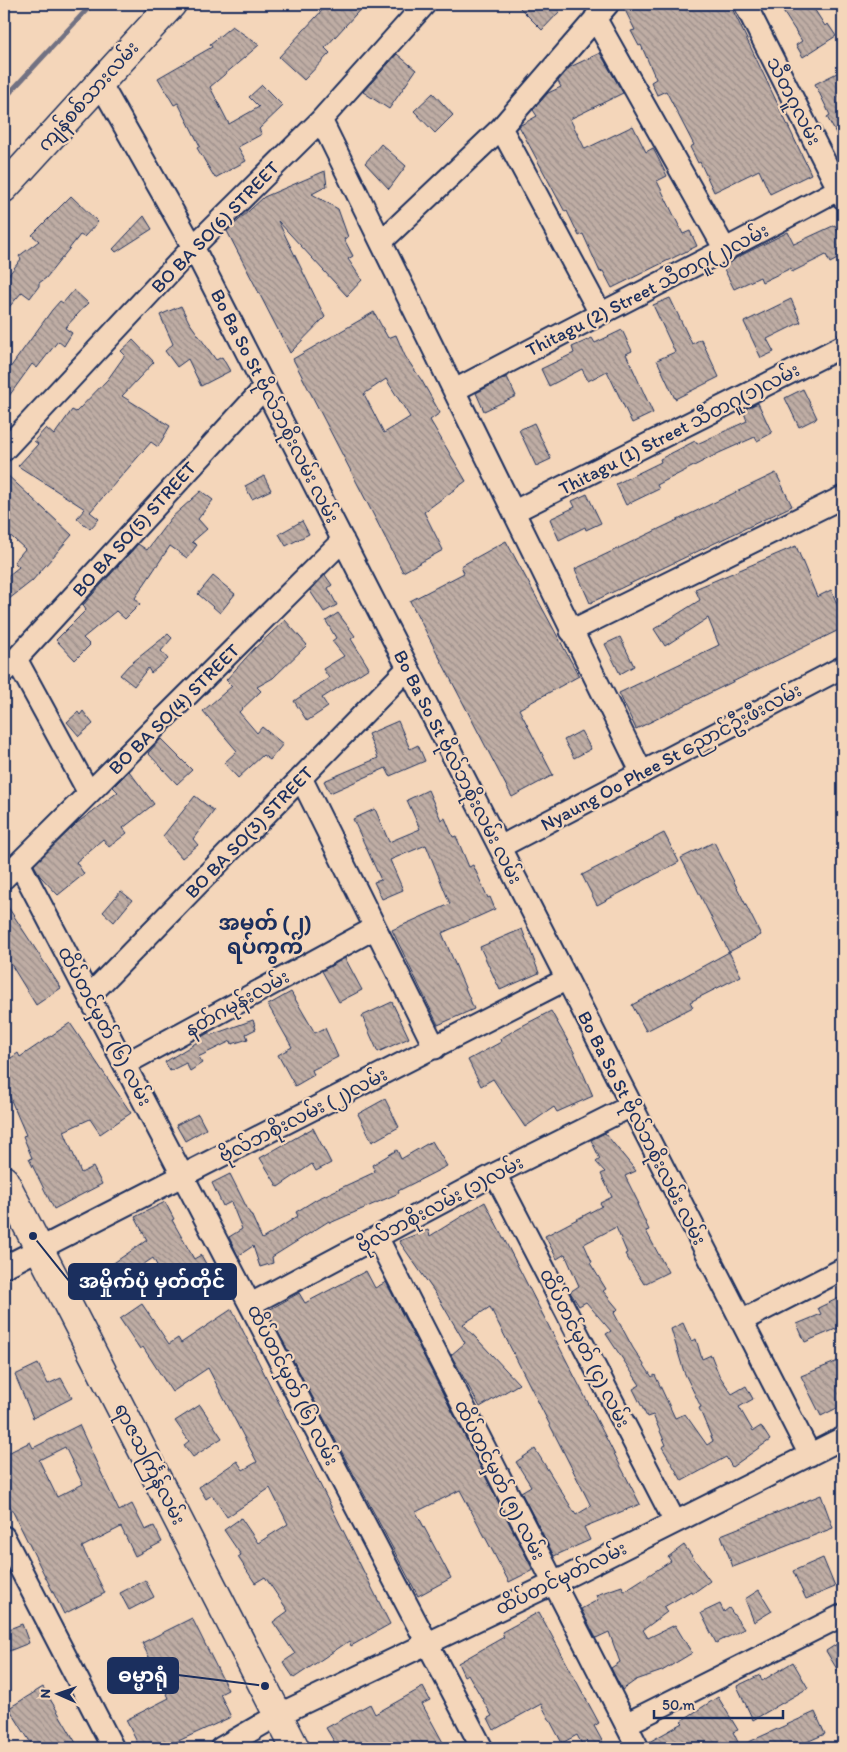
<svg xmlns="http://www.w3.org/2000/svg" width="847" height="1752" viewBox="0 0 847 1752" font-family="Itim,'Noto Sans Myanmar',sans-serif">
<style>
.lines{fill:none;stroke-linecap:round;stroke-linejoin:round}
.stream{stroke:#717182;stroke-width:5}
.building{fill:url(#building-back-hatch);stroke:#1b2f5e;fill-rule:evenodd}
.minor-casing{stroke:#1b2f5e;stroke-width:25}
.primary-casing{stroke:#1b2f5e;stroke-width:31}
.minor{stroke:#f4d6ba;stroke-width:21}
.primary{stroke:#f4d6ba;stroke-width:28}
.labels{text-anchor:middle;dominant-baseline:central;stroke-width:4.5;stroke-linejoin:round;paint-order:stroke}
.street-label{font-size:19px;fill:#1b2f5e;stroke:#f4d6ba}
.quarter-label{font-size:21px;font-weight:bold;fill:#1b2f5e;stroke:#f4d6ba}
.leader{fill:none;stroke:#1b2f5e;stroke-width:2}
.callout-dot{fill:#1b2f5e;stroke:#f4d6ba;stroke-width:2}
.callout{fill:#1b2f5e;stroke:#1b2f5e;stroke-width:2}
.callout-label{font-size:20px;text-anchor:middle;font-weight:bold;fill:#fff}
</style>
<defs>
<pattern id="building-back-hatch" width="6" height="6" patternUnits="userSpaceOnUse" patternTransform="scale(1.25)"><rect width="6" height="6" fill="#bfada4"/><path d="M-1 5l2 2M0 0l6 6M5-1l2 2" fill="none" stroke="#9a8d89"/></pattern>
</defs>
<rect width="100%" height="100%" fill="#f4d6ba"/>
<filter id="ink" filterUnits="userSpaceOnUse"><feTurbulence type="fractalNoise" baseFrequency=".02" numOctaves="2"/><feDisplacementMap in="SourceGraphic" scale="10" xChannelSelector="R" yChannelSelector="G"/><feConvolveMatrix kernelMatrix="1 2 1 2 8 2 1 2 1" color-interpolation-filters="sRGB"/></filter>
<g filter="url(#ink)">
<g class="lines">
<path class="stream" d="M4 99 92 4"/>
</g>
<path class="building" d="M328 4H365L325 48 330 53 304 80 279 57Z
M516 4H553L560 11 542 30Z
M622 4H730L811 174 770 194 759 170 714 192 700 162 698 163 690 147 694 145 666 91 657 95 651 82 656 79 641 45 639 46 631 31 635 30Z
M792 4H811L825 26 828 24 836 36 803 57 796 45 802 41 782 10Z
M232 26 259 45 210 87 229 124 259 107 249 97 262 85 283 106 259 129 262 134 238 147 246 161 215 178 197 148 200 146 178 103 174 105 158 78 212 47 210 44Z
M600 53 623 93 570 119 585 149 633 126 646 152 653 148 667 176 657 181 683 234 690 231 697 246 612 288 603 271 600 272 583 234 579 236 567 211 565 212 519 126 537 116 533 110 548 93 561 87 558 81 570 67Z
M397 54 416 70 389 109 363 92Z
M843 70V146L827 117 830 115 815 84Z
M433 93 453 115 435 133 414 111Z
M381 144 406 166 389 189 365 163Z
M325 171 327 186 312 194 338 209 348 237 344 239 353 256 348 259 362 280 347 296 278 221 325 317 290 353 227 231 264 197Z
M71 196 98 222 84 237 80 235 46 278 39 283V286L30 298 22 292 4 313V281L21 259 19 256 39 241 32 235Z
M144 216 152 229 116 252 113 249Z
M835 225 843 243V256L830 263 826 255 792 272 791 268 762 282 760 277 734 289 722 265 788 232 794 244Z
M74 290 88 303 65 328 72 333 64 346 58 341 37 368 32 364 4 403V376L52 310 60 301 63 303Z
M670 298 692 344 701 339 719 377 675 399 657 360 675 352 653 305Z
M791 299 801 322 767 339 774 352 761 358 744 322Z
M181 306 189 322 216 360 222 357 230 371 201 386 188 359 177 367 165 351 173 344 160 315Z
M374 312 388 338 396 335 405 356 422 381 440 413 430 420 466 481 424 512 443 550 403 572 293 359ZM386 379 410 417 384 433 364 394Z
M622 330 632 351 626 354 653 413 632 423 607 371 588 381 582 369 549 386 541 369 574 353 572 347 592 338 595 343Z
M133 340 154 362 122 396 170 426 158 447 151 442 90 512 99 519 90 529 77 518 85 509 18 466 38 444 34 441 46 428 54 435 72 410 76 412 108 379 125 355 121 351Z
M507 377 516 396 484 411 476 393Z
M803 389 817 418 799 427 785 398Z
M758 403 772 433 757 441 755 437 719 453 657 485 659 489 626 505 616 484 661 462 660 459 695 441 697 444 747 421 743 410Z
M534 423 551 459 536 466 519 430Z
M4 472 72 535 32 581 4 603V579L19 567 14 562 25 549 4 530Z
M776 473 792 506 590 603 575 569Z
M264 476 271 490 252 499 245 486Z
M201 491 213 500 198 519 207 529 192 542 197 545 187 558 170 546 135 598 140 604 125 619 116 611 83 638 90 645 75 660 56 640 86 610 83 605 138 544 147 550 171 518Z
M587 494 601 523 586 530 585 527 559 540 550 519 575 507 572 501Z
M302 521 309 534 286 546 279 534Z
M506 541 579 676 519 709 553 775 512 797 410 601 464 573 461 566Z
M796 546 817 597 831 590 843 617V628L636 729 619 693 719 645 708 618 665 646 654 629 700 600 695 589Z
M325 575 332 585 328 588 337 605 324 612 310 591Z
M213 576 235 594 220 613 198 594Z
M338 613 355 636 351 639 369 668 322 698 328 707 307 721 294 701 329 678 323 669 344 656 332 641 336 638 326 621Z
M285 620 307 645 273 678 257 687 261 691 239 712 257 733 262 727 283 744 270 760 263 755 238 778 224 763 237 751 203 711 232 686 226 680 254 649Z
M168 634 172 638 161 651 168 659 151 673 148 668 134 686 120 675 128 666Z
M620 637 634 666 620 674 605 644Z
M83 711 93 724 79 736 67 722 78 712 80 715Z
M398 721 410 749 418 745 425 761 390 776 386 768 330 793 324 781 378 758 368 734Z
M581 731 591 749 574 758 564 740Z
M161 739 192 770 177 784 148 753Z
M129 771 154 804 123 828 127 833 109 847 103 839 76 862 84 874 58 895 40 876 34 865 77 823 118 792 113 787Z
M428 790 441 820 445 818 453 837 456 836 469 867 473 865 488 898 490 897 495 909 442 933 474 1009 438 1025 392 930 450 904 426 845 390 860 403 890 382 899 374 882 381 880 353 819 375 809 389 842 420 829 407 800Z
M195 796 214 811 193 839 198 845 182 858 163 836Z
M664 833 679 862 597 905 582 875Z
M714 842 761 935 729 952 681 858Z
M121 891 132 900 114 922 103 912Z
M4 901 61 988 36 1005 4 953Z
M522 929 539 973 500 990 480 947Z
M729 952 741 976 690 1002 693 1007 646 1031 632 1005Z
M345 958 362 990 339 1002 322 971Z
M291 992 315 1033 325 1028 338 1057 312 1070 314 1075 295 1086 278 1055 292 1047 268 1005Z
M392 1002 409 1038 378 1052 362 1016Z
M551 1011 574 1052 593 1096 557 1112 554 1107 525 1127 493 1079 481 1086 468 1060 501 1042 500 1039 518 1028Z
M253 1020 256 1029 246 1034 248 1039 232 1044 231 1041 198 1057 202 1063 190 1071 186 1063 170 1071 165 1062 199 1041 198 1039 210 1032 211 1035Z
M70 1023 131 1113 100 1134 90 1119 64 1131 81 1173 93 1167 102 1184 54 1209 29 1159 32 1158 23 1136 26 1135 4 1084V1063L18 1053 20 1057Z
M385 1099 399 1127 372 1142 358 1114Z
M198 1114 206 1129 185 1141 176 1125Z
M313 1128 331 1163 316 1171 312 1164 278 1187 260 1158Z
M605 1133 636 1171 625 1176 639 1204H637L649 1230 646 1231 668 1272 644 1284 625 1254 627 1253 616 1227 584 1244 592 1262 590 1263 606 1289 603 1291 618 1309 614 1313 633 1348 652 1377 655 1375 675 1418 685 1414 707 1445 713 1441 699 1408 701 1407 684 1372 671 1329 683 1323 691 1341 696 1339 702 1359 711 1355 719 1375 732 1394 746 1386 753 1399 739 1407 753 1431 761 1426 770 1440 732 1467 726 1457 682 1481 662 1447 666 1445 653 1415 647 1417 633 1389 640 1385 606 1334 611 1331 586 1302 579 1306 570 1292 579 1286 565 1254 557 1259 545 1236 602 1206 600 1203 612 1197 601 1174 605 1172 596 1162 600 1159 591 1140Z
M432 1141 447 1166 398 1191 399 1193 330 1223 329 1221 272 1257 273 1263 260 1267 253 1246 238 1256 229 1237 242 1229 231 1202 223 1206 212 1183 230 1174 250 1214H251L262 1239 298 1216 296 1212 317 1199 375 1172 372 1165 397 1150 401 1159Z
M165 1202 174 1219 172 1220 194 1259 201 1255 209 1269 171 1291 153 1258 111 1286 102 1271 147 1240 135 1217Z
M485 1202 640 1504 584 1527 590 1540 554 1556 521 1492 531 1486 516 1462 535 1449 576 1515 591 1506 490 1307 463 1324 519 1384 480 1407 451 1355 465 1343 438 1297 399 1241 428 1230 430 1236Z
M366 1271 375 1288 386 1282 533 1570 509 1582 460 1490 416 1512 451 1578 418 1596 267 1311 299 1293 305 1303Z
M843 1296V1326L805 1342 797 1324 821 1314 818 1308Z
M142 1304 169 1344 178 1338 181 1343 232 1309 390 1624 351 1646 349 1641 294 1678 283 1662 295 1654 273 1622 288 1611 265 1577 255 1583 238 1557 241 1555 224 1530 241 1518 258 1543 288 1524 270 1488 227 1517 212 1495 206 1499 199 1487 237 1461 243 1470 257 1462 208 1368 172 1392 143 1347 140 1349 120 1319Z
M843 1359V1405L821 1416 801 1376Z
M38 1364 48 1384 61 1378 72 1398 33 1418 15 1375Z
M200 1405 222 1438 193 1457 184 1445 189 1441 175 1421Z
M79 1425 119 1511 132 1504 145 1530 154 1526 162 1542 135 1556 121 1527 82 1547 105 1593 64 1614 4 1494V1455L30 1442 33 1448ZM65 1447 83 1484 57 1497 39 1460Z
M821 1495 833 1528 733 1567 721 1535Z
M684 1545 710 1581 692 1594 691 1591 664 1607 667 1612 643 1630 648 1638 675 1625 692 1653 662 1671 636 1680 622 1690 611 1668 620 1662 609 1632 596 1638 581 1609 598 1600 596 1595 622 1586 624 1591 671 1561 668 1557Z
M823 1558 835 1587 806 1599 793 1571Z
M145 1580 154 1597 129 1610 120 1593Z
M759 1590 772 1611 754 1622 745 1599Z
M720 1604 724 1612 729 1608 744 1629 716 1643 701 1613Z
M539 1612 599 1723 594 1726 606 1748H584L577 1735 562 1743 541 1704 494 1730 488 1718 492 1716 468 1674 464 1676 458 1663 504 1637 502 1632Z
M192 1618 228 1690 220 1694 231 1717 163 1748H140L126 1720 169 1698 142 1643Z
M22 1624 29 1643 4 1653V1631Z
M843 1640V1679L826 1651Z
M793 1662 808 1688 753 1720 737 1686 760 1675 762 1681Z
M43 1687 79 1748H34L9 1708Z
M423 1687 430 1700 422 1704 446 1748H338L326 1728 370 1704 375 1714Z
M718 1697 738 1730 733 1732 740 1746 815 1712 825 1734 793 1748H650L649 1742 683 1723 681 1721Z"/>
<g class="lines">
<defs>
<path id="minor" d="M745 4 843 198
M595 18 726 251
M100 83 193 247 810 1455
M321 120 642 773
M501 128 600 313
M381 242 501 128 608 4
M455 390C582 322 712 258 839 189
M4 450 193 247 321 120 425 4
M515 511 843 346
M571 631 843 497
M16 659 89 793
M4 672 265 387
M301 778 435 1048
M500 847 843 667
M19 863 482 1748
M4 878 343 540
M89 996 408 668
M125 1064 375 928
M495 1174 675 1522
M377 1237 638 1748
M4 1267 567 979
M251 1304 495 1174 631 1106
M741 1321 843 1269
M4 1537 113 1748
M626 1724 843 1615
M221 1748 278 1715 552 1584 843 1438"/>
<path id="primary" d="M4 188 172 4
M4 1180 295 1748"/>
</defs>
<use href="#minor" class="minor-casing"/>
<use href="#primary" class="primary-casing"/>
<use href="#minor" class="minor"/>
<use href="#primary" class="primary"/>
</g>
</g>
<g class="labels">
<g class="street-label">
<text transform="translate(88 96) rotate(-48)">ကျန်စစ်သားလမ်း</text>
<text transform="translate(794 101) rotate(63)">သီတဂူလမ်း</text>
<text transform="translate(215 227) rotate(-46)">BO BA SO(6) STREET</text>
<text transform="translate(647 290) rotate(-27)">Thitagu (2) Street သီတဂူ(၂)လမ်း</text>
<text transform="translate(275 406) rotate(63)">Bo Ba So St ဗိုလ်ဘစိုးလမ်း လမ်း</text>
<text transform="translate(679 429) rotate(-27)">Thitagu (1) Street သီတဂူ(၁)လမ်း</text>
<text transform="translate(134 529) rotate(-48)">BO BA SO(5) STREET</text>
<text transform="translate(174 709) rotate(-45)">BO BA SO(4) STREET</text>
<text transform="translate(671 757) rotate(-28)">Nyaung Oo Phee St ညောင်ဦးဖီးလမ်း</text>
<text transform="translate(458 767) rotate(63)">Bo Ba So St ဗိုလ်ဘစိုးလမ်း လမ်း</text>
<text transform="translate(249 832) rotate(-46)">BO BA SO(3) STREET</text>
<text transform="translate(237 1003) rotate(-29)">နတ်ဂမုန်းလမ်း</text>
<text transform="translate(105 1026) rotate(62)">ထိပ်တင်မှတ် (၆) လမ်း</text>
<text transform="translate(303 1115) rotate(-27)">ဗိုလ်ဘစိုးလမ်း (၂)လမ်း</text>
<text transform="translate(642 1128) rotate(63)">Bo Ba So St ဗိုလ်ဘစိုးလမ်း လမ်း</text>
<text transform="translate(440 1204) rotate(-28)">ဗိုလ်ဘစိုးလမ်း (၁)လမ်း</text>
<text transform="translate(585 1348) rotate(63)">ထိပ်တင်မှတ် (၄) လမ်း</text>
<text transform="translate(293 1385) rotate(63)">ထိပ်တင်မှတ် (၆) လမ်း</text>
<text transform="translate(150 1464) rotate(63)">ရာဇသင်္ကြန်လမ်း</text>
<text transform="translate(500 1480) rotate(63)">ထိပ်တင်မှတ် (၅) လမ်း</text>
<text transform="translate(561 1578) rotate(-26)">ထိပ်တင်မှတ်လမ်း</text>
</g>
<g class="quarter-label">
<text x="265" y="922">အမှတ် (၂)<tspan x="265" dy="24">ရပ်ကွက်</tspan></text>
</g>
</g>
<path class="leader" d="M33 1236L69 1281M265 1686L178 1675"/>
<g class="callout-dot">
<circle cx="33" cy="1236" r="5"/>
<circle cx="265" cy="1686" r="5"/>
</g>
<g class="callout">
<rect x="69" y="1264" width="167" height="35" rx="5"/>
<rect x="108" y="1658" width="70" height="35" rx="5"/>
</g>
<g class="callout-label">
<text x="152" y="1288">အမှိုက်ပုံ မှတ်တိုင်</text>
<text x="143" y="1682">ဓမ္မာရုံ</text>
</g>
<rect width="847" height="1752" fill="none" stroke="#f4d6ba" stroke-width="20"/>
<rect x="10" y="10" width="827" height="1732" fill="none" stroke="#1b2f5e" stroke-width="2" filter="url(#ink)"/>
<g transform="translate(58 1694) rotate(272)" stroke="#f4d6ba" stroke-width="4" paint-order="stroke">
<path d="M0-4L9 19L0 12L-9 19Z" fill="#1b2f5e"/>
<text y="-8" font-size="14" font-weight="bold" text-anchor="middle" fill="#1b2f5e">N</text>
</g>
<path d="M654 1710v8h129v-8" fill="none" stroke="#1b2f5e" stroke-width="2.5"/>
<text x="662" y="1710" font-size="15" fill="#1b2f5e" stroke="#f4d6ba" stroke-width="4" paint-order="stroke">50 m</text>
</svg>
